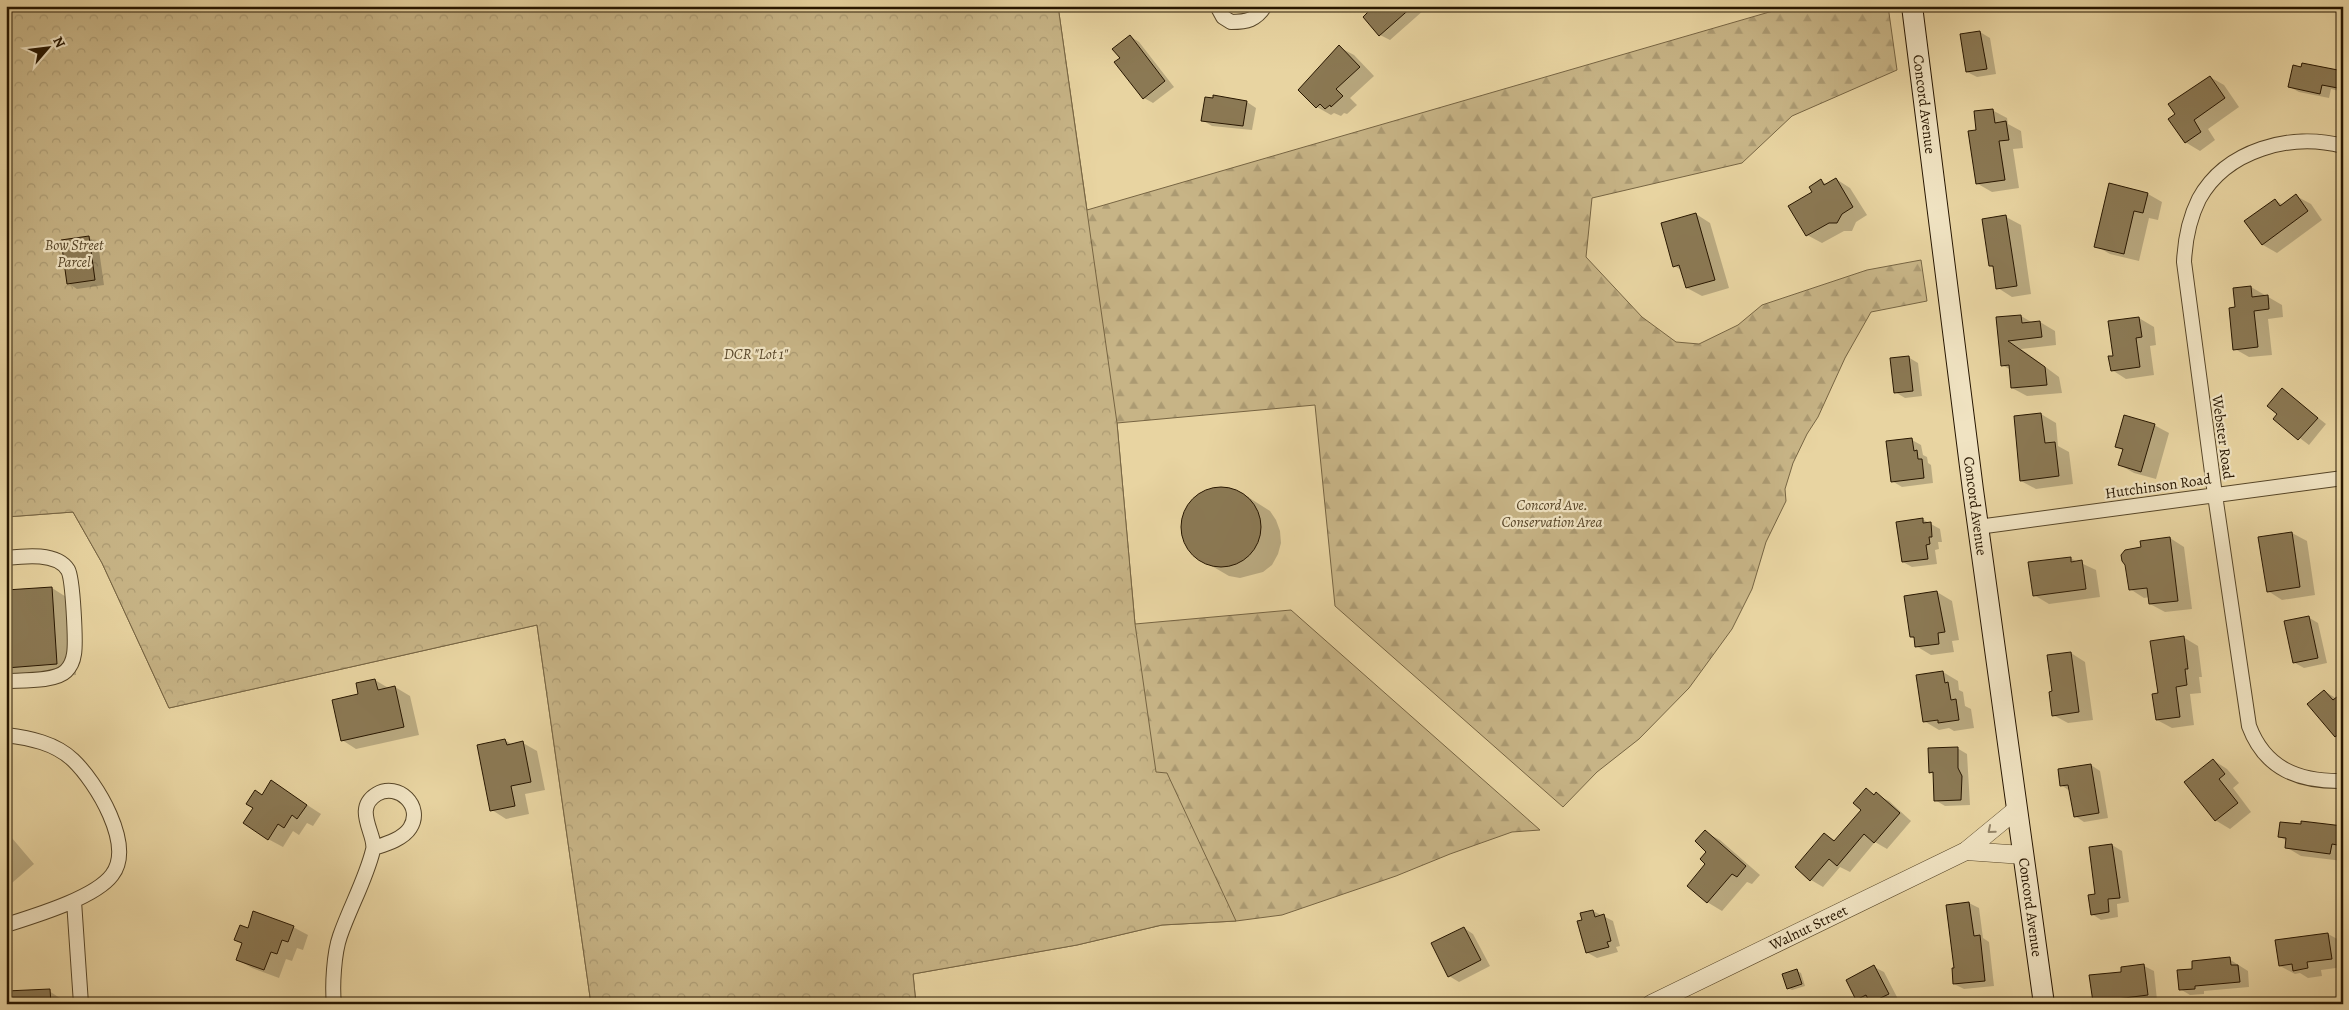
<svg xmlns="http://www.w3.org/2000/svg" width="2349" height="1010" viewBox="0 0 2349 1010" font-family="Alegreya,serif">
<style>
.forest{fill:url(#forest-firs);stroke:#776543}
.park{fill:url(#park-crowns);stroke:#776543}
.shadow{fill:#0003}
.building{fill:#8b7954;stroke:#271600}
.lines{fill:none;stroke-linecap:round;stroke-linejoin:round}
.minor-casing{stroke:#574628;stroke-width:16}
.tertiary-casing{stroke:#574628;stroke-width:19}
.secondary-casing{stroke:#271600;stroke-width:22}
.minor{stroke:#f0e3c2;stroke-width:14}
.tertiary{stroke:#f0e3c2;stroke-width:18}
.secondary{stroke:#f0e3c2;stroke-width:20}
.oneway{stroke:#96876b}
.labels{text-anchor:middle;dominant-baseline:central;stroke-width:4.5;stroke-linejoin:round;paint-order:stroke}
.street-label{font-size:15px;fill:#271600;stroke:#f0e3c2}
.park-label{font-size:15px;font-style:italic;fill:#574528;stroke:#f0e3c2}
</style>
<defs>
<pattern id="forest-firs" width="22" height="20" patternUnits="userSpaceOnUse" patternTransform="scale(1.25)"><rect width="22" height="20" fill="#c7b486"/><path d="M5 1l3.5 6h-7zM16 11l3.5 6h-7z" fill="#ab9a72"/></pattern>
<pattern id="park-crowns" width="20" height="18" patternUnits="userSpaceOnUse" patternTransform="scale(1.25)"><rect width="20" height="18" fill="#c7b486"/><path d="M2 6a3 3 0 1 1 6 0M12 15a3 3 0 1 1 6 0" fill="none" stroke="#ab9a72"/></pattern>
</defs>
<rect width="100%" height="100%" fill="#e8d4a1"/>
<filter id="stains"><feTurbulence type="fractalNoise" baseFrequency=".004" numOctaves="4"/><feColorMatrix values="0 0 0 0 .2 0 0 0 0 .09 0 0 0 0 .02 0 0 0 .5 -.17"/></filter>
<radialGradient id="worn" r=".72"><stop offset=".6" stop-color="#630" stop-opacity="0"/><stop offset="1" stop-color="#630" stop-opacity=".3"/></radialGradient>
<path class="forest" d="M6 6H1058L1087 210 1790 6H1888L1897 70 1792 116 1742 163 1592 198 1586 257 1642 317 1676 342 1699 344 1738 325 1762 305 1867 270 1921 260 1927 301 1871 312 1845 358 1818 417 1807 434 1793 463 1785 489 1786 501 1766 542 1752 589 1732 629 1689 688 1639 739 1597 772 1563 807 1335 606 1315 405 1117 423 1135 624 1291 610 1540 830 1512 832 1450 854 1396 876 1282 915 1236 921 1162 925 1077 945 913 974 916 1004H591L537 625 169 708 102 563 73 512 6 517Z"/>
<path class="park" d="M6 6H1058L1117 423 1135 624 1156 772 1167 773 1236 921 1162 925 1077 945 913 974 916 1004H591L537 625 169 708 102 563 73 512 6 517Z"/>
<path class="shadow" d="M1376 6H1420L1424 10 1390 40 1380 35Z
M1980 32 1990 38 1996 74 1977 77 1967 72Z
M1130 36 1139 42 1174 87 1153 103 1144 98 1121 58Z
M1339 47 1354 55 1374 76 1350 98 1357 105 1347 114 1344 113 1341 116 1334 113 1331 115 1317 107Z
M2302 68 2343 72V92L2331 89 2329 98 2299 92 2290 87Z
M2210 77 2224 85 2239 107 2208 129 2215 140 2200 151 2185 142 2176 115Z
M1247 102 1256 108 1252 130 1212 126 1202 120Z
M1992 110 2007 118 2008 124 2021 131 2023 148 2013 149 2019 188 1992 192 1978 184V131Z
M1836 179 1850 188 1867 215 1856 222 1852 231H1844L1822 243 1807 235 1813 192 1821 181 1827 184Z
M2148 194 2162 202 2158 220 2149 218 2139 261 2110 254 2096 246Z
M2296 196 2311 204 2322 220 2277 253 2263 245 2246 222 2275 200 2283 205Z
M1696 214 1710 223 1729 288 1702 296 1687 288 1682 271 1675 266Z
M2006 217 2021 225 2031 294 2012 297 1998 288 1995 268 1990 266Z
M89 238 98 243 104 285 77 289 68 283Z
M2251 287 2282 305 2283 317 2268 319 2272 355 2249 357 2235 349 2236 308Z
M2021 316 2033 323 2040 322 2055 331 2056 345 2021 349 2059 377 2062 393 2027 396 2012 388 2011 370 2002 365 1997 318Z
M2139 318 2154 327 2156 345 2150 346 2154 375 2126 379 2112 370 2115 357Z
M1908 357 1918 363 1922 396 1905 398 1895 392Z
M2283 390 2326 424 2309 445 2275 419 2279 414Z
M2041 414 2056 423 2058 446 2069 452 2073 484 2036 489 2021 481Z
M2154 425 2169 433 2156 479 2134 473 2120 465 2124 451 2116 446Z
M1912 440 1921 445 1923 455 1927 457 1928 463 1931 465 1933 483 1902 487 1892 481Z
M1217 488H1229L1240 492 1270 511 1276 520 1280 531 1281 543 1278 554 1272 565 1263 572 1240 578 1229 576 1198 558 1190 550 1184 540 1182 528 1183 516 1188 506 1196 497 1206 491Z
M1922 519 1940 529 1942 542H1938L1939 549 1935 550 1937 564 1912 567 1903 562Z
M2292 533 2307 541 2315 595 2282 600 2268 591Z
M2170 538 2184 547 2192 609 2165 612 2150 604V597L2144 598 2130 589 2127 564 2142 548Z
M2070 558 2096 570 2100 597 2049 604 2034 595Z
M52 588 71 600 76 675 6 680V592Z
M1937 592 1952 601 1959 640 1952 641 1954 652 1931 655 1916 646 1915 639 1911 636Z
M2308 617 2318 623 2327 663 2304 668 2295 663Z
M2183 637 2198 646 2202 677H2199L2201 693 2190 694 2194 725 2172 728 2157 720 2159 694Z
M2071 653 2085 662 2093 720 2068 723 2053 715 2054 692Z
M1943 672 1958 681 1959 690 1963 692 1965 706 1971 709 1974 728 1954 731 1949 728 1939 730 1924 721Z
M375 680 390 689 395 687 410 696 419 735 356 749 342 740 360 695Z
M2324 691 2334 697 2343 707V740L2336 736Z
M505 740 513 745 523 743 537 751 545 790 525 794 529 814 506 819 492 810Z
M1957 748 1967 754 1970 805 1945 806 1935 800 1934 774 1930 772Z
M2213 760 2227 769 2239 783 2233 788 2251 812 2230 829 2215 820Z
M2091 765 2100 771 2108 818 2084 822 2075 816 2070 791 2061 785Z
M272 782 321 814 313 826 307 823 299 835 293 831 283 847 268 839 262 796Z
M1866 790 1889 801 1911 821 1887 849 1875 842 1850 872 1840 867 1823 887 1811 880 1824 834 1836 841 1863 810Z
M2343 827V861L2301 856 2286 847 2287 841 2280 837Z
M6 831 34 864 6 888Z
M1705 832 1720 840 1760 875 1752 884 1747 882 1722 911 1707 902Z
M2112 845 2122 851 2129 902 2117 904 2118 917 2101 920 2092 914 2097 895 2090 848Z
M1969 903 1979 908 1983 938 1989 942 1994 986 1964 989 1954 984Z
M1593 911 1613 921 1620 946 1616 947 1618 952 1597 958 1588 953 1583 920Z
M293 927 308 935 303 950 297 948 292 961 286 959 279 978 252 968 238 960 243 944 236 940 248 929Z
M1464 928 1473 934 1490 966 1459 982 1449 976Z
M2328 934 2343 942V967L2321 970 2322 976 2308 978 2300 973 2295 974 2280 966Z
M2229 959 2248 971 2249 987 2204 991V994L2190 995 2180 989 2194 970Z
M2144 966 2154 971 2157 1000 2126 1004H2099L2094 1001 2122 973Z
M1874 967 1884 972 1898 999 1889 1004 1871 1002 1865 1004 1857 999Z
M1797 971 1801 973 1805 986 1792 990 1788 988Z
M49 991 69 1004H6Z"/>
<path class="building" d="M1374 6H1413L1379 36 1363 17Z
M1980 31 1987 69 1966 72 1960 34Z
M1130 35 1165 81 1143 99 1114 62 1120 58 1112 49Z
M1339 45 1360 67 1336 89 1343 96 1331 107 1330 105 1325 109 1320 104 1316 108 1298 90Z
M2302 63 2343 71V89L2322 85 2320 94 2288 87 2293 65 2301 67Z
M2210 76 2225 98 2194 120 2201 132 2185 143 2168 119 2175 114 2168 104Z
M1213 95 1247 101 1243 126 1201 121 1205 97 1213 98Z
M1993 109 1995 123 2006 121 2009 140 1999 141 2005 180 1976 184 1968 131 1976 130 1974 111Z
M1836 178 1853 207 1842 214 1837 223H1829L1806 236 1788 206 1812 192 1809 187 1821 179 1824 185Z
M2109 183 2148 193 2143 213 2134 211 2124 254 2094 247Z
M2296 194 2308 211 2262 245 2244 221 2275 199 2280 206Z
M1696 213 1715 280 1686 288 1679 265 1673 267 1661 223Z
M2006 215 2017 286 1996 289 1993 266H1989L1982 219Z
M89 236 95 280 67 284 61 240Z
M2251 286 2252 297 2268 295 2269 309 2254 311 2258 347 2233 350 2229 308 2235 307 2233 288Z
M2021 315 2022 323 2040 321 2042 337 2008 341 2045 367 2047 385 2011 388 2009 365 2001 366 1996 317Z
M2139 317 2142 337 2136 338 2140 367 2111 371 2108 356H2113L2108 321Z
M1909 356 1913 391 1894 393 1890 358Z
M2282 388 2318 418 2298 440 2273 419 2277 414 2267 406Z
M2041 413 2045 443 2055 442 2059 476 2020 481 2014 416Z
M2124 415 2155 424 2141 472 2118 465 2123 449 2115 447Z
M1912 438 1914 451 1917 450 1918 459H1922L1924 478 1891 482 1886 441Z
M1181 527a40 40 0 1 1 80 0a40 40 0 1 1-80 0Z
M1923 518V523L1931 522 1932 537H1929L1930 544 1926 545 1928 559 1902 562 1896 522Z
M2292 532 2300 587 2267 592 2258 537Z
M2170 537 2178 601 2149 604 2147 588 2129 590 2125 565 2122 561 2121 555 2125 550 2141 547 2140 541Z
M2071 557V562L2082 560 2086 589 2033 596 2028 562Z
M52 587 57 664 6 668V590Z
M1937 591 1945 632 1938 633 1939 644 1915 647 1914 637H1910L1904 596Z
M2309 616 2318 658 2293 663 2284 621Z
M2184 636 2188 669H2185L2187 685 2176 687 2180 717 2156 720 2152 694 2158 693 2150 641Z
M2071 652 2079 712 2052 716 2049 692 2052 691 2047 655Z
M1943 671 1945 683 1948 682 1951 700 1956 699 1959 720 1938 723V720L1923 722 1916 675Z
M375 679 378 690 395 686 404 727 341 741 332 700 358 694 356 683Z
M2324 690 2333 700 2343 692V731L2335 737 2307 704Z
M505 739 507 745 523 741 531 782 511 786 515 806 490 811 477 745Z
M1958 747V768L1962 776 1961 800 1934 801 1933 772 1929 773 1928 748Z
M2213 759 2225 774 2219 779 2238 803 2215 821 2184 782Z
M2091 764 2099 813 2074 817 2068 785 2060 786 2058 769Z
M271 780 307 805 297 819 292 815 284 828 278 824 268 840 243 823 253 808 246 804 255 790 262 795Z
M1866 788 1874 795 1876 792 1900 813 1874 843 1864 834 1837 866 1829 859 1810 881 1795 867 1824 833 1834 841 1861 810 1853 803Z
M2301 821 2343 826V846L2332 844 2330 854 2285 848 2286 838 2278 837 2280 822 2301 824Z
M1705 830 1746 866 1737 877 1732 874 1707 903 1687 886 1705 864 1700 859 1706 852 1695 841Z
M2112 844 2120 898 2108 899 2109 912 2091 915 2088 895 2095 894 2089 847Z
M1969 902 1974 936 1980 935 1985 981 1953 984 1952 968H1954L1946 905Z
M1593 910 1595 917 1604 914 1611 941 1607 942 1609 947 1586 953 1577 921 1582 920 1580 913Z
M253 911 294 926 288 942 282 940 277 954 271 952 264 970 236 960 242 943 234 940 240 925 248 928Z
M1464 927 1481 960 1448 977 1431 943Z
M2328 933 2332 959 2307 962 2308 968 2293 971 2292 964 2279 966 2275 940Z
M2230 957 2231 965H2238L2240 982 2195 986V989L2179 990 2177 970 2192 969V961Z
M2144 964 2148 995 2093 1002 2089 975 2121 972V967Z
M1874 965 1889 994 1870 1003 1866 995 1856 1000 1846 980Z
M1797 969 1802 984 1787 989 1782 974Z
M50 989 51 1004H6V991Z"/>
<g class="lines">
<defs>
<path id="minor" d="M1217 6 1223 17 1231 22C1247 22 1256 20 1265 6
M2343 146C2291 132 2226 150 2199 199 2189 219 2185 240 2184 262L2215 495 2249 726C2265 769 2299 782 2343 781
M1978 527 2343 478
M6 558C24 556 57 552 68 570 73 579 76 643 74 654 73 661 70 667 66 671 55 682 21 680 6 681
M6 735C30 738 55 743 73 760 96 782 135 845 112 875 95 898 34 916 6 925
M74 901 81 1004
M334 1004C332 986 334 953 340 936 350 907 366 879 373 850 377 835 352 809 377 794 398 782 424 806 410 828 403 839 386 844 374 848"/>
<g id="tertiary">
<path d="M1966 851 2023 855"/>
<path id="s1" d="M1651 1004 1966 851 2017 809"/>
</g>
<g id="secondary">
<path id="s2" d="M1912 6 1973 490 2044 1004"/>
</g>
</defs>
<use href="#minor" class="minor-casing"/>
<use href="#tertiary" class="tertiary-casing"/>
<use href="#secondary" class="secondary-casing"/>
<use href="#minor" class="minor"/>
<use href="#tertiary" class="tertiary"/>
<use href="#secondary" class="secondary"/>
</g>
<defs><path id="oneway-chevron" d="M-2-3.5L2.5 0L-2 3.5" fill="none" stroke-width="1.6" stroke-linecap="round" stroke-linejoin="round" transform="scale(1.25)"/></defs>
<use class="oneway" href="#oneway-chevron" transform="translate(1991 830) rotate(140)"/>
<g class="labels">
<g class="street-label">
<text stroke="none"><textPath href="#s2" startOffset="99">Concord Avenue</textPath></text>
<text transform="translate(2223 437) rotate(82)">Webster Road</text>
<text transform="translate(2158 486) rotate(-8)">Hutchinson Road</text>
<text stroke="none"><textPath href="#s2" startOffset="504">Concord Avenue</textPath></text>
<text stroke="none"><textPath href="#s2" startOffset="909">Concord Avenue</textPath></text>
<text stroke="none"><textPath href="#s1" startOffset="175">Walnut Street</textPath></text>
</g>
<g class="park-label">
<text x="74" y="245">Bow Street<tspan x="74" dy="17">Parcel</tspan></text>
<text x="756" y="354">DCR "Lot 1"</text>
<text x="1552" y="505">Concord Ave.<tspan x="1552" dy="17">Conservation Area</tspan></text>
</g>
</g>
<rect width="2349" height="1010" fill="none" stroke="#e8d4a1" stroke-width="25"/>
<rect x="8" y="8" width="2334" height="995" fill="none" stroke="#271600" stroke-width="2.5"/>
<rect x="12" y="12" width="2324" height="985" fill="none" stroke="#271600"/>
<g transform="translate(48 48) rotate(62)" stroke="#f0e3c2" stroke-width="4" paint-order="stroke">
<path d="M0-4L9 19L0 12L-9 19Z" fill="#271600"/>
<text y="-8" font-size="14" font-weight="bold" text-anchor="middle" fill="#271600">N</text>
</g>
<rect width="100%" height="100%" filter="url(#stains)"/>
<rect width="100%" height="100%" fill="url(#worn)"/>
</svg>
